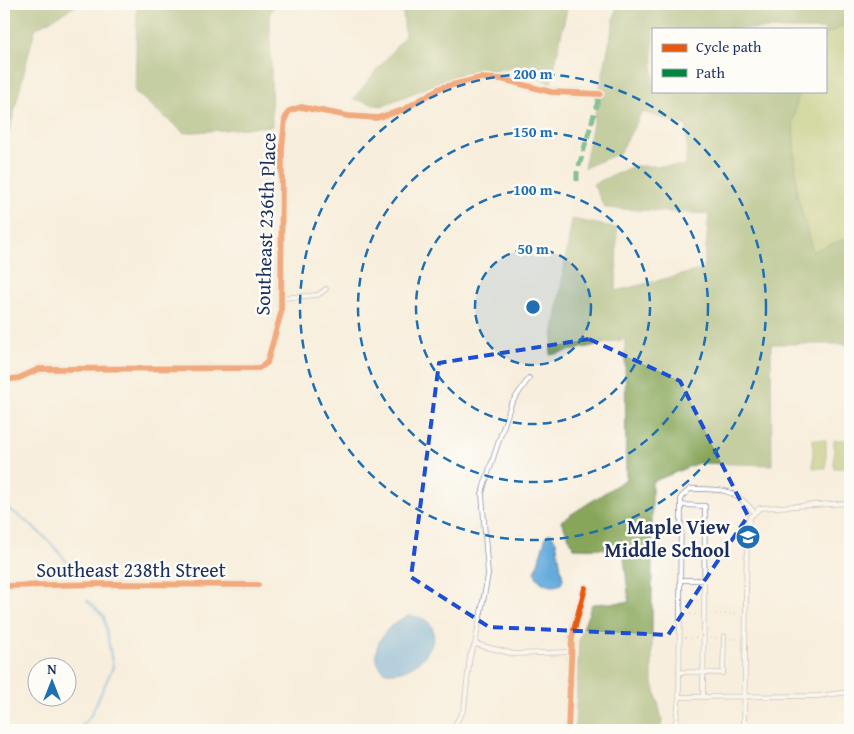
<svg xmlns="http://www.w3.org/2000/svg" width="854" height="734" viewBox="0 0 854 734" font-family="'Gentium Book Plus',serif">
<style>
.green{fill:#abc064;stroke:#637861}
.forest{fill:#88a65a;stroke:#526a5c}
.water{fill:#65abdb;stroke:#406d9c}
.lines{fill:none;stroke-linecap:round;stroke-linejoin:round}
.stream{stroke:#65abdb;stroke-width:2.5}
.service-casing{stroke:#8a8e9e;stroke-width:5.5}
.minor-casing{stroke:#8a8e9e;stroke-width:9}
.path{stroke:#8a8e9e;stroke-width:1;stroke-dasharray:1 4;stroke-linecap:butt}
.service{stroke:#fff;stroke-width:4}
.minor{stroke:#fff;stroke-width:8}
.quiet{stroke:#00873e;stroke-width:5;stroke-dasharray:10 5;stroke-linecap:butt}
.cycleway-casing{stroke:#fdfcf7;stroke-width:9}
.cycleway{stroke:#e8590c;stroke-width:6}
.marked{fill:none;stroke:#1d4ed8;stroke-width:4;stroke-dasharray:10 6;stroke-linejoin:round}
.ring{fill:none;stroke:#1f6fb2;stroke-width:2.5;stroke-dasharray:9 6}
.labels{text-anchor:middle;dominant-baseline:central;stroke-width:5;stroke-linejoin:round;paint-order:stroke}
.street-label{font-size:20px;fill:#1b2f5e;stroke:#fdfcf7}
.poi-label{font-size:20px;font-weight:bold;fill:#1b2f5e;stroke:#fdfcf7;text-anchor:end}
.centre{fill:#1f6fb2;stroke:#fdfcf7;stroke-width:2.5}
.ring-label{font-size:15px;text-anchor:middle;font-weight:bold;fill:#1f6fb2;stroke:#fdfcf7;stroke-width:5;stroke-linejoin:round;paint-order:stroke}
</style>
<rect width="100%" height="100%" fill="#fdfcf7"/>
<filter id="ink" filterUnits="userSpaceOnUse"><feTurbulence type="fractalNoise" baseFrequency=".02" numOctaves="2"/><feDisplacementMap in="SourceGraphic" scale="10" xChannelSelector="R" yChannelSelector="G"/><feConvolveMatrix kernelMatrix="1 2 1 2 8 2 1 2 1" color-interpolation-filters="sRGB"/></filter>
<filter id="wash" filterUnits="userSpaceOnUse"><feTurbulence type="fractalNoise" baseFrequency=".0096" numOctaves="4" result="noise"/><feDisplacementMap in="SourceGraphic" scale="20" xChannelSelector="R" yChannelSelector="G"/><feGaussianBlur stdDeviation="1.12" result="paint"/><feColorMatrix in="noise" values="0 0 0 0 0 0 0 0 0 0 0 0 0 0 0 0 0 1.4 0 .05"/><feComposite in="paint" operator="in"/></filter>
<g filter="url(#wash)">
<rect width="100%" height="100%" fill="#f8eedd"/>
<path class="green" d="M850 4V344L771 343 773 91H825V29Z
M813 439 826 440V468H813Z
M834 440H847V468H834Z"/>
<path class="forest" d="M4 4H79L35 29 8 136H4Z
M137 4H276L270 12 272 126 184 133 135 92Z
M402 4H568L551 83 514 68 461 74 381 106 353 99 405 36Z
M617 4H850V22L825 35V29H653V91H799L793 123 797 195 813 251 850 237V344H771L772 465 698 463 652 482V678L662 719 661 730H617V725L575 728 579 639 592 604 629 602 623 549 574 548 561 521 626 479 625 339 550 355 572 219 617 228 616 291 704 269 709 214 605 208 593 184 633 166H686L687 126 642 112 620 153 584 168Z"/>
<path class="water" d="M550 533 556 541 563 579 561 584C552 589 538 584 535 573L546 536Z
M410 616C457 618 426 677 386 672 361 656 388 620 410 616Z"/>
<g class="lines">
<path class="stream" d="M4 506C32 523 59 548 77 576
M79 730 91 715 113 667 104 617 87 600"/>
</g>
</g>
<g filter="url(#ink)">
<g class="lines">
<defs>
<path id="service" d="M282 298 318 295 326 289
M681 505V497L690 489C720 489 733 487 754 512
M680 580H704
M475 644 514 654 571 652
M679 672 723 673 724 636
M679 697 681 505 705 506 703 697
M452 730 464 709 470 656 475 644 488 575 482 494 484 486 511 404 529 378
M675 730 679 697 817 696 850 692
M744 730 747 530 750 517 760 508 850 503"/>
<path id="minor" d="M4 380 19 378 39 369 259 368 267 363 281 313 282 149 285 119 289 111 301 107 348 116 377 118 403 110 440 88 480 78 501 79 551 92 600 94
M4 586 106 584 258 585
M568 730 572 638 585 588"/>
</defs>
<use href="#service" class="service-casing"/>
<use href="#minor" class="minor-casing"/>
<path class="path" d="M685 614H699
M710 614H739
M685 638H699
M710 638H719
M730 639H739"/>
<use href="#service" class="service"/>
<use href="#minor" class="minor"/>
<path class="quiet" d="M577 181V173L600 94"/>
<defs>
<path id="cycleway" d="M4 380 19 378 39 369 259 368 267 363 281 313 282 149 285 119 289 111 301 107 348 116 377 118 403 110 440 88 480 78 501 79 551 92 600 94
M4 586 106 584 258 585
M568 730 572 638 585 588"/>
</defs>
<use href="#cycleway" class="cycleway-casing"/>
<use href="#cycleway" class="cycleway"/>
</g>
</g>
<path d="M0 0H854V734H0ZM589 339 680 381 748 516 668 635 489 627 411 577 439 363Z" fill="#f8eedd" fill-opacity=".55" fill-rule="evenodd"/>
<path class="marked" d="M589 339 680 381 748 516 668 635 489 627 411 577 439 363Z"/>
<circle cx="533" cy="307" r="58" fill="#1f6fb2" fill-opacity=".12"/>
<g class="ring">
<circle cx="533" cy="307" r="58"/>
<circle cx="533" cy="307" r="117"/>
<circle cx="533" cy="307" r="175"/>
<circle cx="533" cy="307" r="233"/>
</g>
<defs>
<symbol id="school-disc" viewBox="-11 -11 22 22"><circle r="9.5" fill="#1f6fb2" stroke="#fdfcf7"/><path d="M0-5L7-2L0 1L-7-2ZM-4 1L0 2.5L4 1V4Q0 6-4 4Z" fill="#fff"/></symbol>
</defs>
<g fill-rule="evenodd">
<use href="#school-disc" x="734" y="523" width="28" height="28"/>
</g>
<g class="labels">
<g class="street-label">
<text transform="translate(265 224) rotate(-88)">Southeast 236th Place</text>
<text x="131" y="569">Southeast 238th Street</text>
</g>
<g class="poi-label">
<text x="730" y="526">Maple View<tspan x="730" dy="23">Middle School</tspan></text>
</g>
</g>
<circle cx="533" cy="307" r="8" class="centre"/>
<g class="ring-label">
<text x="533" y="79">200 m</text>
<text x="533" y="137">150 m</text>
<text x="533" y="195">100 m</text>
<text x="533" y="254">50 m</text>
</g>
<rect width="854" height="734" fill="none" stroke="#fdfcf7" stroke-width="20"/>
<rect x="652" y="28" width="175" height="65" fill="#fdfcf7" stroke="#a3aaba"/>
<rect x="662" y="44" width="25" height="8" fill="#e8590c" stroke="#a3aaba"/>
<text x="696" y="52" font-size="15" fill="#1b2f5e">Cycle path</text>
<rect x="662" y="69" width="25" height="8" fill="#00873e" stroke="#a3aaba"/>
<text x="696" y="78" font-size="15" fill="#1b2f5e">Path</text>
<g transform="translate(52 682)"><circle r="24" fill="#fdfcf7" stroke="#a3aaba"/>
<path d="M0-4L9 19L0 12L-9 19Z" fill="#1f6fb2"/>
<text y="-8" font-size="14" font-weight="bold" text-anchor="middle" fill="#1b2f5e">N</text>
</g>
</svg>
